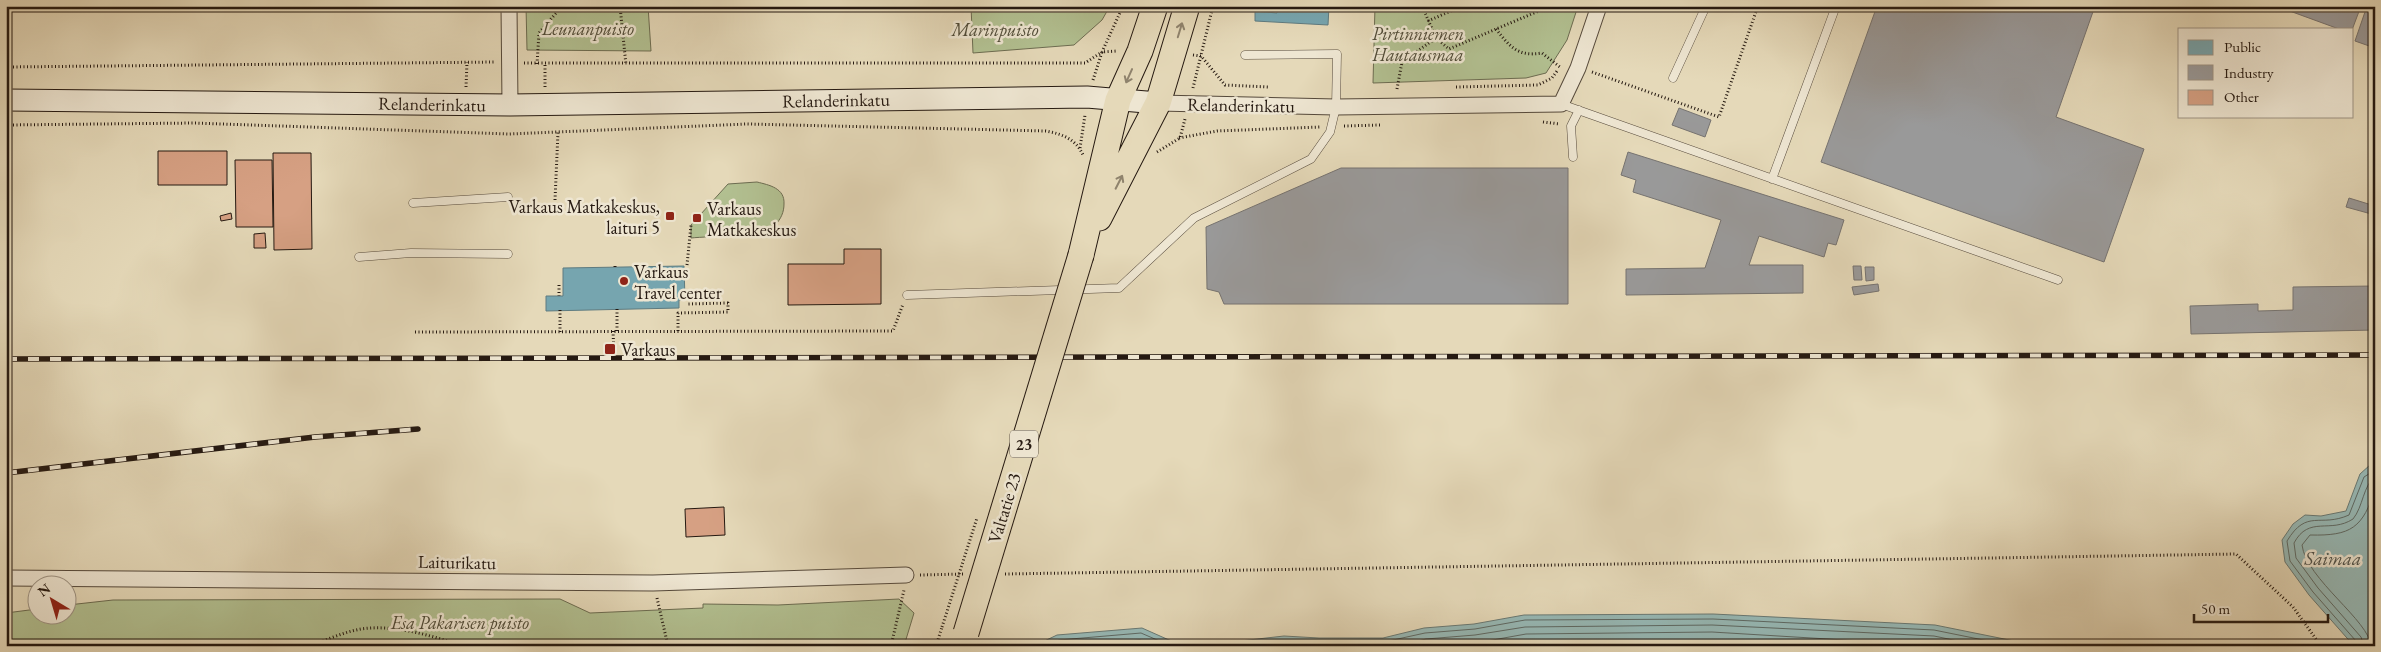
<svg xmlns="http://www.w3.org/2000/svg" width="2381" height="652" viewBox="0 0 2381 652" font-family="'EB Garamond',serif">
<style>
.green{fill:#b2c091;stroke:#6c6c51}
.water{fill:#97b9b6;stroke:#697974}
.public{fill:#76a5af;stroke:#5e7b80}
.industry{fill:#999;stroke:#767370}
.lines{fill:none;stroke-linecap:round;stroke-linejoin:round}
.shore{stroke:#5e6964;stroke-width:1}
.building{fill:#d6a083;stroke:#251911}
.service-casing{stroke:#55493b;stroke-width:9}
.minor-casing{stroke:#55493b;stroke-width:17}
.secondary-casing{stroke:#251911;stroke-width:23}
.trunk-casing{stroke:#251911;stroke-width:27}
.path{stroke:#251911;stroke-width:3;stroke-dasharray:1 2.5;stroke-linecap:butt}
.service{stroke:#eee6d2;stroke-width:8}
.minor{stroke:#eee6d2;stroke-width:15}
.secondary{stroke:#eee6d2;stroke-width:21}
.trunk{stroke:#e5d9b9;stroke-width:25}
.rail-casing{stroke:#251911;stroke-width:5.5}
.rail{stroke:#eee6d2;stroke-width:4;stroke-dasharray:11;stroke-linecap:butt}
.trunk-bridge-casing{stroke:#251911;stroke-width:27;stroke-linecap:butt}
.path-bridge{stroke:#251911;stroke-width:3;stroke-dasharray:1 2.5;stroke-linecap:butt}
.trunk-bridge{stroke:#e5d9b9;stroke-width:25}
.oneway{stroke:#8f836d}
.poi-dot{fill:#8f2418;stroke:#eee6d2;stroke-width:2}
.labels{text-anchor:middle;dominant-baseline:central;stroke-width:5;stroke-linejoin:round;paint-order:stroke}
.shield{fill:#eee6d2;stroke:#61564b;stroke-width:1}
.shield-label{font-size:16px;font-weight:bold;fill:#251911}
.park-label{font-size:18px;font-style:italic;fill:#4f4b37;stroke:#eee6d2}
.street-label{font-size:18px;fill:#251911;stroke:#eee6d2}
.poi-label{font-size:18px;fill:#251911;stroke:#eee6d2;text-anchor:start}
.water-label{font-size:19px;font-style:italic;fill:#4d514b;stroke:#eee6d2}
</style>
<rect width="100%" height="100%" fill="#e5d9b9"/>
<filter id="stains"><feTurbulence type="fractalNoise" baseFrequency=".004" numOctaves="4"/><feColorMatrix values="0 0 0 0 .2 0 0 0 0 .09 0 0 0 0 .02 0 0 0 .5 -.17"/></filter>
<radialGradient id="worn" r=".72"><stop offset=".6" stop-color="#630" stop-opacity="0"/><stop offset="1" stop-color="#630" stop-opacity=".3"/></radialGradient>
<path class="green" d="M526 6H648L651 51 527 50Z
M971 6H1110L1102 20 1074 45 973 53Z
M1375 6H1578L1567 40 1546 73 1526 78 1373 83Z
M757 182C769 185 785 188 784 204 784 212 781 219 775 225 763 237 709 236 691 238V225L728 184Z
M560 599 590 613 703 608V604L778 605 899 599 914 613 904 646H6V613L37 609 38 614H68V605L113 600Z"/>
<path class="water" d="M2370 465H2375V646H2354L2309 595 2285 562 2282 540 2293 524 2305 515 2321 516 2346 511 2360 474Z
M1713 614 1935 625 2039 646H1196L1284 636 1319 638H1383L1424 628 1474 624 1524 615Z
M1142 628 1169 640 1189 646H1034L1057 635Z"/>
<path class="public" d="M1277 6H1329L1328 25 1255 21V11L1277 13Z
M684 266 685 300H679V308L546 311V296H563V268Z"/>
<path class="industry" d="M1877 6H2095L2056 117 2144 149 2104 262 1821 162Z
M2276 6H2361L2352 30 2339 29Z
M2367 6H2375V48L2355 41Z
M1679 108 1711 120 1705 137 1672 125Z
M1628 152 1844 220 1836 245 1828 243 1824 257 1759 236 1749 265H1803V293L1626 295V269L1705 268 1721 220 1633 192 1636 180 1621 175Z
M1341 168H1568V304H1224L1219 292 1207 289 1206 227Z
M2349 198 2375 206V215L2346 207Z
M1853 266H1861L1862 280H1854Z
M1865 267H1874V280L1866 281Z
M1878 284 1879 291 1854 295 1852 287Z
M2375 286V330L2191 334 2190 306 2258 304V311L2293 310V287Z"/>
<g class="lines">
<path class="shore" d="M1046 646 1059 640 1141 633 1171 646
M1066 646 1140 640 1154 646
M1230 646 1284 641 1319 643 1384 642 1425 633 1475 629 1525 620 1713 619 1934 630 2013 646
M1397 646 1426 639 1475 635 1525 627 1712 625 1934 636 1982 646
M1432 646 1476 643 1526 634 1712 632 1944 646
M2357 646 2356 641 2313 592 2290 561 2287 541C2307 508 2320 528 2349 515L2364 477 2375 470
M2364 646 2361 637 2318 588 2296 558 2294 543C2309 515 2330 534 2353 519 2363 507 2363 486 2375 476
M2371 646C2370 621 2306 579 2302 545L2310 535C2351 536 2363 528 2375 489"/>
</g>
<path class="building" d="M158 151H227V185H158Z
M273 153H311L312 249 274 250Z
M235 160H272L273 227H236Z
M231 213 232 219 221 221 220 216Z
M265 233 266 248H254V234Z
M844 249H881V304L788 305V264H844Z
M724 507 725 535 686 537 685 509Z"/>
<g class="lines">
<defs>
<path id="service" d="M1673 78 1706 6
M1561 104 2058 280
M1573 157 1571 126 1579 110
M1772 179 1836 6
M413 203 508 197
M359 257 411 253 508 254
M907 295 1119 288 1194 218 1311 159 1330 132 1336 107 1337 54 1245 55"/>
<path id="minor" d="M509 6 510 105
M1158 103 1336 107 1561 104 1578 68 1599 6
M6 578 653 583 906 575"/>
<path id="secondary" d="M6 100 510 105 1087 97 1158 103"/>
<path id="trunk" d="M1099 218 1158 103 1187 6
M1081 255 1118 100 1140 51 1155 6"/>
</defs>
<use href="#service" class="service-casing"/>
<use href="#minor" class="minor-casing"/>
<use href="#secondary" class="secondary-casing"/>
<use href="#trunk" class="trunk-casing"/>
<path class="path" d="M620 6 626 65
M1428 21 1462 6
M1496 29C1510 47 1518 57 1542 53L1560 67
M1436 38 1449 49 1541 10 1539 6
M1193 55 1201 56 1225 85 1268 87
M524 63H1085L1102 52 1123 6
M537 64 539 33 562 6
M6 67 496 62
M1592 72 1719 117 1758 6
M1093 80 1102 52 1117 51
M466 87 467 62
M545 87V65
M1456 87 1538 85 1552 78 1557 71
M1193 88 1213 6
M1397 89 1402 62 1436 38 1422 6
M1543 122 1560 124
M6 125 194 123 509 134 747 124 1046 131C1062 134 1076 139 1083 155
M1344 126 1380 125
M1179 138 1217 131 1320 127
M1080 148 1085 115
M1157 152 1180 138 1185 119
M555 200 558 132
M687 265 691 225
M615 266V267
M559 285V296
M617 309V331
M560 310V332
M613 331 614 354
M678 331V313L728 312V303L688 304
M415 332 893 331 903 304
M1005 574 2236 554 2293 607 2321 646
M920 575 964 574
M657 598 668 646
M310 646C326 640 344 632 361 629 396 624 431 636 464 646
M891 646 904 590
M936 646 942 627"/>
<use href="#service" class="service"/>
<use href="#minor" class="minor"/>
<use href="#secondary" class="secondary"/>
<use href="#trunk" class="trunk"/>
<defs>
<path id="rail" d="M6 359 2375 355
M6 473 315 437 418 429"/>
</defs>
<use href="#rail" class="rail-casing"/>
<use href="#rail" class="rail"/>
<defs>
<path id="trunk-bridge" d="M966 633 1081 255"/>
</defs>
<use href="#trunk-bridge" class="trunk-bridge-casing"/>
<path class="path-bridge" d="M942 627 977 518"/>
<use href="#trunk-bridge" class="trunk-bridge"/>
</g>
<defs><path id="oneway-shaft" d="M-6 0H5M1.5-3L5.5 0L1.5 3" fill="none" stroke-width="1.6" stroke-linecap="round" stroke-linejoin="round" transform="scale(1.25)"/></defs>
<g class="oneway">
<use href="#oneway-shaft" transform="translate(1180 30) rotate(-73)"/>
<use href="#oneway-shaft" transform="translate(1129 76) rotate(114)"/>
<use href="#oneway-shaft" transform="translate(1119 182) rotate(-63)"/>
</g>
<g class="poi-dot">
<rect x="665" y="211" width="10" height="10" rx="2.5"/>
<rect x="692" y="213" width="10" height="10" rx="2.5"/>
<circle cx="624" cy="281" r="5"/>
<rect x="604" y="343" width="12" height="12" rx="2.5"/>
</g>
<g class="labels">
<rect class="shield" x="1010" y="430.5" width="28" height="27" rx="4"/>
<g class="shield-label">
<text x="1024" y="444">23</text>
</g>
<g class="park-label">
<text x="588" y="28">Leunanpuisto</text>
<text x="995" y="29">Marinpuisto</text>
<text x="1418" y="33">Pirtinniemen<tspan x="1418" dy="21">Hautausmaa</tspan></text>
<text x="460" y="622">Esa Pakarisen puisto</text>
</g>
<g class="street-label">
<text transform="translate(836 100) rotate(-1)">Relanderinkatu</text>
<text transform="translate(432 104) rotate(1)">Relanderinkatu</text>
<text transform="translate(1241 105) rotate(1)">Relanderinkatu</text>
<text transform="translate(1004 508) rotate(-73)">Valtatie 23</text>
<text transform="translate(457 562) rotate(1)">Laiturikatu</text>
</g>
<g class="poi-label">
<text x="660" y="206" text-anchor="end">Varkaus Matkakeskus,<tspan x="660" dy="21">laituri 5</tspan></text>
<text x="707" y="208">Varkaus<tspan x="707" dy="21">Matkakeskus</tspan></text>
<text x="634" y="271">Varkaus<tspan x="634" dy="21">Travel center</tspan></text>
<text x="621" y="349">Varkaus</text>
</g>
<g class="water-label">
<text x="2333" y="558">Saimaa</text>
</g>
</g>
<rect width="2381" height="652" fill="none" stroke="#e5d9b9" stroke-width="25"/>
<rect x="8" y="8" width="2366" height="637" fill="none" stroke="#251911" stroke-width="2.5"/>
<rect x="12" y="12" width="2356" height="627" fill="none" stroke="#251911"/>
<rect x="2178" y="28" width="175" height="90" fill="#eee6d2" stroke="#9e9485"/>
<rect x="2188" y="40" width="25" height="15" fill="#76a5af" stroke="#9e9485"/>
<text x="2224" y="52" font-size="15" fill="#251911">Public</text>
<rect x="2188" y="65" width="25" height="15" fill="#999999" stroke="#9e9485"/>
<text x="2224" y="78" font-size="15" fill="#251911">Industry</text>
<rect x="2188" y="90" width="25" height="15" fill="#d6a083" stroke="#9e9485"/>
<text x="2224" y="102" font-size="15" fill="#251911">Other</text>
<g transform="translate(52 600) rotate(322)"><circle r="24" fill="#eee6d2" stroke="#9e9485"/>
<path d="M0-4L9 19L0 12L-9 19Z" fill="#8f2418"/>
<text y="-8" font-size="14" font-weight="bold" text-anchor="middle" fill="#251911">N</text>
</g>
<path d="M2194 614v8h134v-8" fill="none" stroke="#251911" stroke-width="2.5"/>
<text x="2201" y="614" font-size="15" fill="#251911" stroke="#eee6d2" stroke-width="4" paint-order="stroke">50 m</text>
<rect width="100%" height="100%" filter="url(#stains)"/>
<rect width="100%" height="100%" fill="url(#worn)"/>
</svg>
